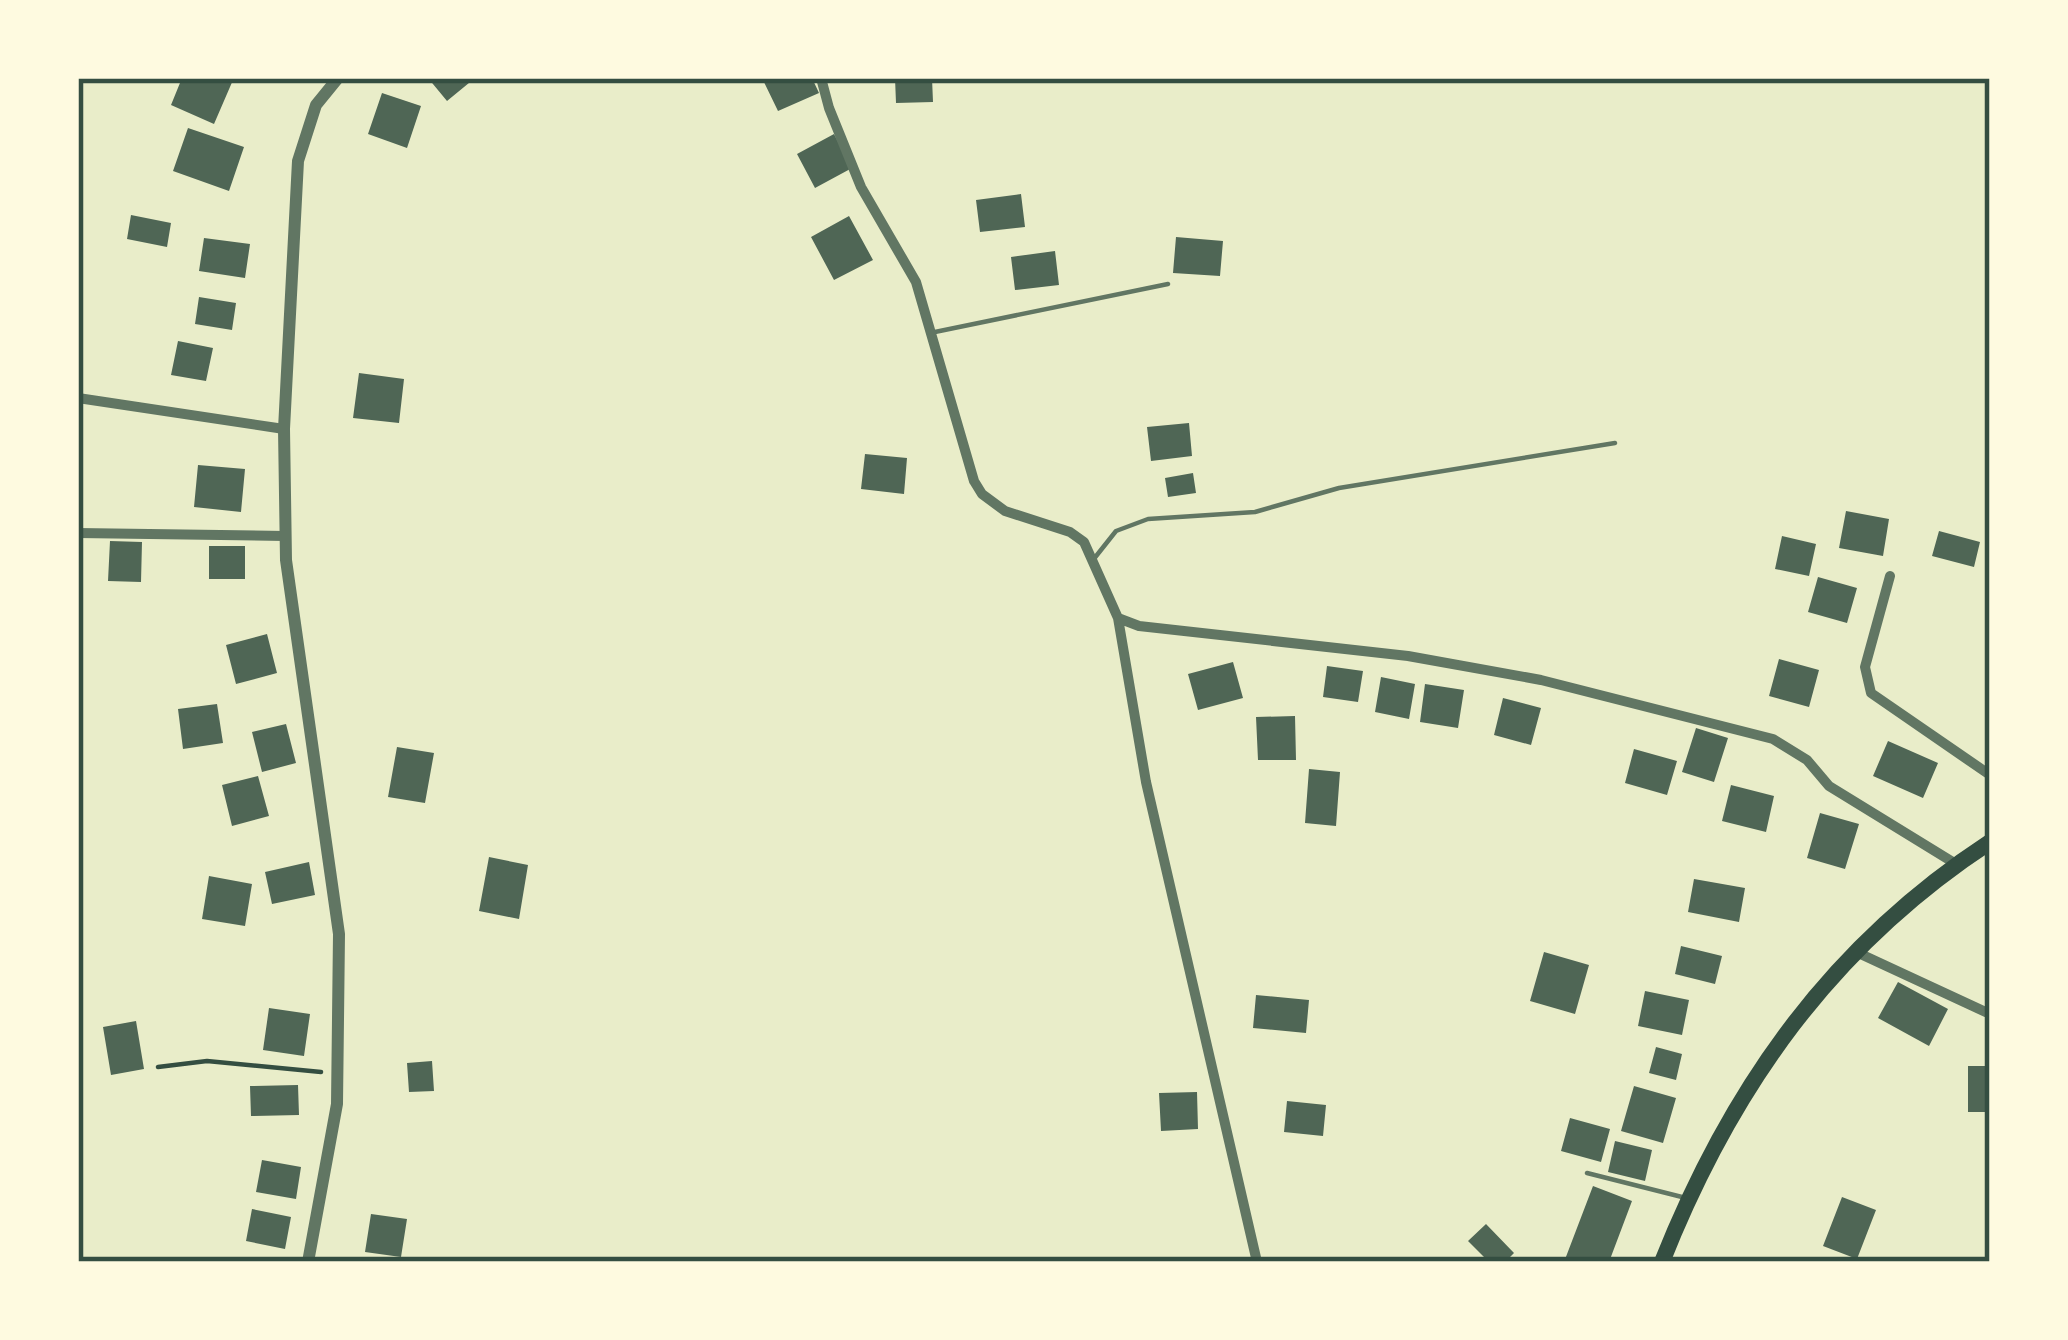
<svg xmlns="http://www.w3.org/2000/svg" width="2068" height="1340" viewBox="0 0 2068 1340" font-family="Poppins,sans-serif">
<style>
.building{fill:#4f6655}
.lines{fill:none;stroke-linecap:round;stroke-linejoin:round}
.path{stroke:#344e41;stroke-width:4.5}
.service{stroke:#617663;stroke-width:4.5}
.minor{stroke:#617663;stroke-width:10}
.tertiary{stroke:#617663;stroke-width:12}
.primary{stroke:#344e41;stroke-width:16}
.neatline{fill:none;stroke:#344e41;stroke-width:4.5}
</style>
<rect width="100%" height="100%" fill="#e9edc9"/>
<path class="building" d="M182 78 233 80 214 124 171 105Z
M428 78H475L447 101Z
M762 78H812L819 93 778 111Z
M895 78H932L933 102 896 103Z
M382 93 421 106 407 148 368 134Z
M188 128 244 147 229 191 173 171Z
M834 134 852 168 815 188 797 154Z
M1021 194 1025 227 980 232 976 200Z
M131 215 171 223 167 247 127 239Z
M849 216 873 260 834 280 811 237Z
M1176 237 1223 241 1220 276 1173 273Z
M204 238 250 244 245 278 199 271Z
M1055 251 1059 285 1015 290 1011 257Z
M199 297 236 303 232 330 195 324Z
M178 341 213 348 206 381 171 375Z
M359 373 404 379 399 423 353 418Z
M1189 423 1192 456 1151 461 1147 427Z
M865 454 907 458 904 494 861 489Z
M198 465 245 469 241 512 194 507Z
M1193 473 1196 493 1168 497 1165 478Z
M1846 511 1889 519 1883 556 1839 548Z
M1939 531 1980 542 1974 567 1932 556Z
M1782 536 1816 544 1809 576 1775 569Z
M110 541 142 542 141 582 108 581Z
M209 546H245V579H209Z
M1818 577 1857 588 1847 623 1808 612Z
M267 634 277 673 236 684 226 645Z
M1779 659 1819 670 1809 707 1769 696Z
M1233 662 1243 698 1198 710 1188 674Z
M1327 666 1363 671 1358 702 1323 697Z
M1381 677 1415 684 1409 719 1375 712Z
M1425 684 1464 690 1458 728 1420 722Z
M1503 698 1541 708 1531 745 1494 735Z
M217 704 223 743 183 749 178 709Z
M1295 716 1296 760H1258L1256 717Z
M286 724 296 763 262 772 252 732Z
M1696 728 1728 738 1714 782 1682 772Z
M1888 741 1938 763 1923 798 1873 776Z
M397 747 434 753 425 803 388 797Z
M1634 749 1677 761 1667 795 1625 783Z
M1309 769 1340 772 1336 826 1305 823Z
M258 776 269 816 232 826 222 785Z
M1731 785 1774 796 1766 832 1722 821Z
M1820 813 1859 824 1845 869 1807 858Z
M489 857 528 865 519 919 479 911Z
M309 862 315 895 272 904 265 872Z
M209 876 252 884 245 926 202 919Z
M1694 879 1745 888 1739 922 1688 912Z
M1681 946 1722 956 1715 984 1675 974Z
M1544 952 1589 965 1575 1014 1530 1001Z
M1898 982 1948 1009 1929 1046 1878 1018Z
M1645 991 1689 1000 1682 1035 1638 1026Z
M1256 995 1309 1000 1306 1033 1253 1028Z
M269 1008 310 1014 304 1056 263 1050Z
M136 1021 144 1069 111 1075 103 1027Z
M1656 1047 1682 1054 1676 1080 1649 1073Z
M432 1061 434 1091 409 1092 407 1063Z
M1968 1066H1990V1112H1968Z
M298 1085 299 1115 251 1116 250 1086Z
M1634 1086 1676 1098 1663 1143 1621 1131Z
M1197 1092 1198 1129 1161 1131 1159 1093Z
M1287 1101 1326 1105 1323 1136 1284 1132Z
M1570 1118 1610 1129 1601 1162 1561 1151Z
M1615 1141 1652 1150 1645 1181 1608 1172Z
M262 1160 301 1167 296 1199 256 1192Z
M1593 1186 1632 1201 1609 1262H1564Z
M1842 1197 1876 1210 1857 1259 1823 1246Z
M252 1209 291 1217 285 1249 246 1241Z
M371 1214 407 1219 401 1257 365 1252Z
M1486 1224 1514 1253 1505 1262H1489L1468 1241Z"/>
<g class="lines">
<path class="path" d="M158 1067 207 1061 321 1072"/>
<path class="service" d="M930 333 1168 284
M1093 560 1116 531 1148 519 1255 512 1339 488 1615 443
M1587 1173 1682 1197"/>
<path class="minor" d="M821 78 829 108 861 187 916 282 974 481 982 494 1005 511 1070 532 1084 542 1118 618 1146 782 1257 1262
M78 398 284 429
M78 533 285 536
M1890 576 1865 667 1871 693 1990 775
M1118 618 1139 626 1408 656 1541 680 1773 739 1807 760 1829 786 1956 864
M1854 951 1990 1014"/>
<path class="tertiary" d="M308 1262 337 1104 339 934 286 560 284 429 298 161 316 105 338 78"/>
<path class="primary" d="M1662 1262C1731 1088 1831 946 1990 842"/>
</g>
<rect width="2068" height="1340" fill="none" stroke="#fefae0" stroke-width="162"/>
<rect x="81" y="81" width="1906" height="1178" class="neatline"/>
</svg>
